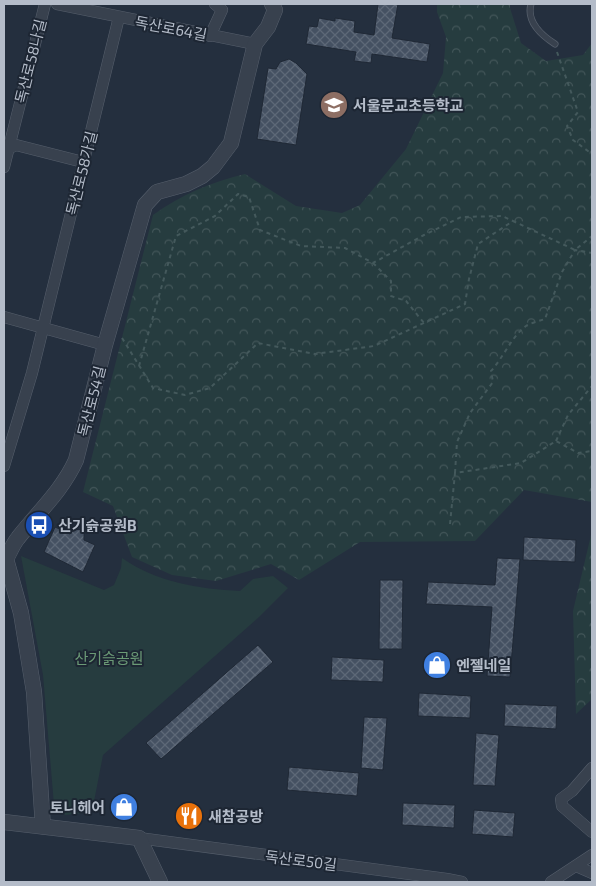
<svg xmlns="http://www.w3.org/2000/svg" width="596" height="886" viewBox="0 0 596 886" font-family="'Exo 2','Noto Sans KR',sans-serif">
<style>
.forest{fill:url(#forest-crowns)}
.park{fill:#263c3f}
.building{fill:url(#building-cross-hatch);stroke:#1f2835}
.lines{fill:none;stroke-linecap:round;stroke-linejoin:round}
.service-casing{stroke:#565f6c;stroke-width:7}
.minor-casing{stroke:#565f6c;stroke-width:12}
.tertiary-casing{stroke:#565f6c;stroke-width:16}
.path{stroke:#44595c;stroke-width:2;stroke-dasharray:4 4;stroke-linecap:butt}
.service{stroke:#38414e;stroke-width:5.5}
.minor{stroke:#38414e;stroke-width:11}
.tertiary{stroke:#38414e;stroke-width:15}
.labels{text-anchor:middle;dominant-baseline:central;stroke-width:4;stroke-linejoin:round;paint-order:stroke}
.street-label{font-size:15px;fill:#b4bcc9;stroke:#1d2633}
.poi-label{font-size:15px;font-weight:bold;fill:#b4bcc9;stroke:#1d2633;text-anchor:start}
.park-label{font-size:15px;fill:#6b9a76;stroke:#1d2633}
</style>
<defs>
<pattern id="forest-crowns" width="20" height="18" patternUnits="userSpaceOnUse" patternTransform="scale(1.25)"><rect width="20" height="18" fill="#263c3f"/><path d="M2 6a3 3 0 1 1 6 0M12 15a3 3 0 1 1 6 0" fill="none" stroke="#435659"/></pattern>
<pattern id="building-cross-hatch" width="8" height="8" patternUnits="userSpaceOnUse" patternTransform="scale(1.25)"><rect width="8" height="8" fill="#455162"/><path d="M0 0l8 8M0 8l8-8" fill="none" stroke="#5d6877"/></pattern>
</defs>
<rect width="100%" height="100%" fill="#242f3e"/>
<path class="forest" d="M437 4H510V8L521 43 546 61 583 55 592 43V502L524 490 475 541 360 542 299 580 271 564 216 581 172 575 132 557 113 506 83 492 153 215C181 195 211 182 245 174L296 206 342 213 360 205 406 149 443 73 446 37 437 12Z
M592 531V699L576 714 573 611Z"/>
<path class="park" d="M21 556 104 590 114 585 121 568 122 558C156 582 199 589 240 591L253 579 273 576 288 588 259 617 103 755 92 812 65 815 54 805 43 675Z"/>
<path class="building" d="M378 4H398L392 38 430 44 427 62 372 54 371 63 354 61 356 52 306 44 309 26 317 27 319 18 335 21V18L355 21 354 32 374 35Z
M289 59 296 63 307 74 296 145 257 139 268 68 276 69 280 62Z
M55 527 70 534 74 529 82 530 84 533V540L95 545 83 572 44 552Z
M524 537 576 540 575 562 523 560Z
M497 558 520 559 510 677 487 676 492 607 426 604 428 582 495 585Z
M380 580H403L402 649H379Z
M258 645 273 662 161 759 146 743Z
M332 657 384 660 383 682 331 680Z
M419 693 471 696 470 718 418 716Z
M505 704 557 706 556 729 504 726Z
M364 717 387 718 383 770 361 768Z
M476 733 499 735 495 786 473 785Z
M289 767 359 773 357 796 287 790Z
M403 803 455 805 454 828 402 825Z
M474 810 515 813 513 837 472 834Z"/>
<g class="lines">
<defs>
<path id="service" d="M531 4C526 22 541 35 555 44"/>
<path id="minor" d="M57 4 255 44
M210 36 222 10 215 4
M4 151 16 145 83 162
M4 167 45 4
M4 317 105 345
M4 466 32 373 119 17
M592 768 572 791 561 799 562 806 592 832
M139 838 447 879 462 882
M576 866 592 873
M551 882 592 855"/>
<path id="tertiary" d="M4 822 139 838 160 882
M43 827 34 692 21 613 6 559C10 552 13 544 18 538 38 512 62 491 76 460L105 345 145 205 157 192 186 184 202 176 213 167 231 143 255 44 268 27 275 10 272 4"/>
</defs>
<use href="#service" class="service-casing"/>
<use href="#minor" class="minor-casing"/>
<use href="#tertiary" class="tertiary-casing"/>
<path class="path" d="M557 52 578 112 567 126 573 140 592 154
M373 263 391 281V296L406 301 424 323
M122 338 153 388 185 395 210 388 258 343 315 354 374 346 465 304 469 279 478 244 513 221 575 250 592 236
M139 366 176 236 215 216 238 194 249 197 260 230 301 246 345 248 373 263 424 235 461 217 502 216 513 221
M556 441 568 415 592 386
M455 473 457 442 470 413 493 382 491 371C503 358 512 336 526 326 531 323 539 321 545 319L562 272 575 250 592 253
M450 524 455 473 521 463 556 441 578 453 592 451"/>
<use href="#service" class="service"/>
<use href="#minor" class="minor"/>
<use href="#tertiary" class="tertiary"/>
</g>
<defs>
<symbol id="school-disc" viewBox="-11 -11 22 22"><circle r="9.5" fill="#8d6e63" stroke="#1d2633"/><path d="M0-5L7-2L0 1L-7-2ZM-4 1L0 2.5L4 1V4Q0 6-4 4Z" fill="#fff"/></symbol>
<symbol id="bus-disc" viewBox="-11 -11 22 22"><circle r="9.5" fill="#1a4fb4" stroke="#1d2633"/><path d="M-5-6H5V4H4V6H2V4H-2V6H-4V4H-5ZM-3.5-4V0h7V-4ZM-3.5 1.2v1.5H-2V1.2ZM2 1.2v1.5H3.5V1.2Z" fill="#fff"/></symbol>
<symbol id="shop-disc" viewBox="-11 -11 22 22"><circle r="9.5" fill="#3f7fe0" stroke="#1d2633"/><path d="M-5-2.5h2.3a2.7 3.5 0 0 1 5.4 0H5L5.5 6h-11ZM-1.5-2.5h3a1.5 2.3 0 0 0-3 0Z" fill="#fff"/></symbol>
<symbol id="restaurant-disc" viewBox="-11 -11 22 22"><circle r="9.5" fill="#e8710a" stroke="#1d2633"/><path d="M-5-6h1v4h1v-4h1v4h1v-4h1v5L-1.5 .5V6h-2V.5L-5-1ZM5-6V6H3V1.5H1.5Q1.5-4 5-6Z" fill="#fff"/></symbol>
</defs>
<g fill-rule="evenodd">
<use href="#school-disc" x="318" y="89" width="32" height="32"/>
<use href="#bus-disc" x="23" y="509" width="32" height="32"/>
<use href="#shop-disc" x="421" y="649" width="32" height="32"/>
<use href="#shop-disc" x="108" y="791" width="32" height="32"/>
<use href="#restaurant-disc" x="173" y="800" width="32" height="32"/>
</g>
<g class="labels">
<g class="street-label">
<text transform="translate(171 28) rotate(11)">독산로64길</text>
<text transform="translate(30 61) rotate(-76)">독산로58나길</text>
<text transform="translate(81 173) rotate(-76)">독산로58가길</text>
<text transform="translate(91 401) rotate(-76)">독산로54길</text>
<text transform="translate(301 860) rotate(7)">독산로50길</text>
</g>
<g class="poi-label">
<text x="353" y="105">서울문교초등학교</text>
<text x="58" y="525">산기슭공원B</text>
<text x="456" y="665">엔젤네일</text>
<text x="105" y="807" text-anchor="end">토니헤어</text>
<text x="208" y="816">새참공방</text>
</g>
<g class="park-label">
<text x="109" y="658">산기슭공원</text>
</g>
</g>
<rect width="596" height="886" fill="none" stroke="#b4bcc9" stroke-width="10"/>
</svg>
